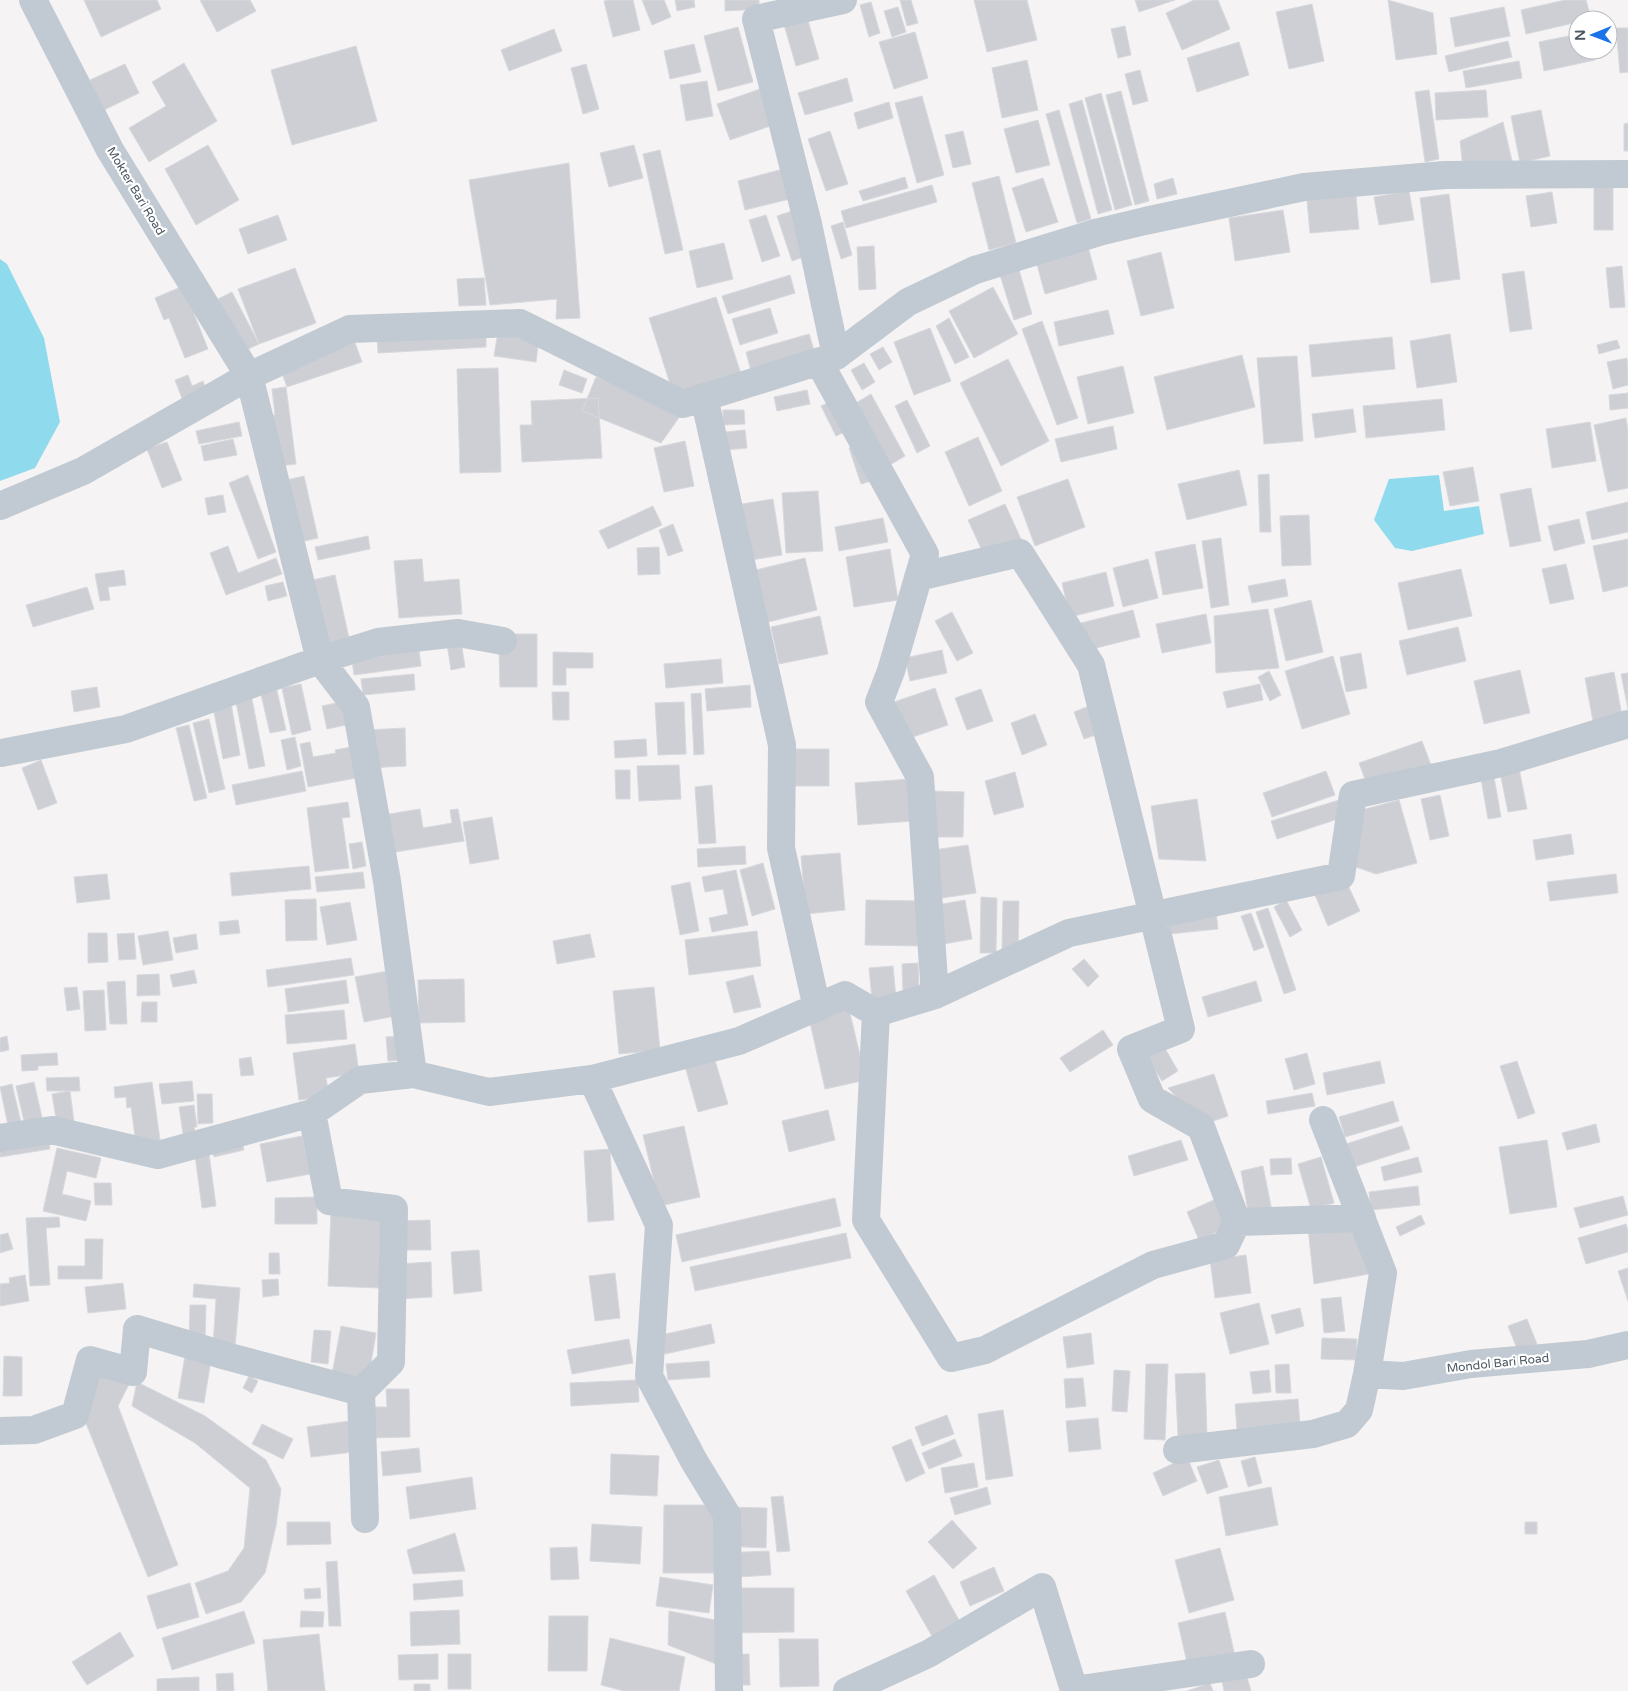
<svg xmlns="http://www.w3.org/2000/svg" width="1628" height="1691" viewBox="0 0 1628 1691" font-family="'Varela Round',sans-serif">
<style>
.water{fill:#90daee}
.building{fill:#cdcfd5;stroke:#d7d9de}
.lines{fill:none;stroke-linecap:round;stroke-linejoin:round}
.street{stroke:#c1cad2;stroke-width:28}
.labels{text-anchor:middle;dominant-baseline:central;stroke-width:4.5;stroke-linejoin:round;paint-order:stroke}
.street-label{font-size:12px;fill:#4a5661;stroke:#fff}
</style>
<rect width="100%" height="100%" fill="#f5f3f3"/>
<path class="water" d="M0 259 7 264 44 338 60 422 35 468 0 481Z
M1439 475 1444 511 1479 506 1484 534 1412 551 1395 548 1374 520 1389 479Z"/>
<path class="building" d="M84 0H157L161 9 101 37Z
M200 0H250L256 11 217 32Z
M609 0H633L640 30 613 37 604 1Z
M642 0H664L671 17 652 25Z
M675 0H694L695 7 677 11Z
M725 0H759V9L725 11Z
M900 0H911L918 23 907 26Z
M974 0H1027L1037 40 987 52Z
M1135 0H1175L1139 12Z
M1194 0H1218L1230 29 1182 50 1166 13Z
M1388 0 1433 13 1437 54 1396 60Z
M1565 0H1586L1591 19 1578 20V22L1526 34 1521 10Z
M871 2 880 33 869 37 860 5Z
M1312 4 1324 61 1289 69 1276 12Z
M898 7 906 32 892 37 884 11Z
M1504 7 1510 36 1455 47 1450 18Z
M806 14 819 59 796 66 783 21Z
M1125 26 1131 55 1118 58 1111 29Z
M738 27 753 82 718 91 704 36Z
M1616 28H1628V72L1620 73Z
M554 29 562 51 509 71 501 50Z
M915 32 928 78 894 89 879 42Z
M1578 34V50H1593L1595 60 1544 71 1539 42Z
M1508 41 1512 57 1449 72 1445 56Z
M1239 42 1249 75 1197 92 1187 58Z
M694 44 701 72 670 79 664 51Z
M356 46 377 121 292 145 271 70Z
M1027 60 1038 110 1002 118 992 68Z
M1519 61 1522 78 1466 88 1463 71Z
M184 63 217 121 149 162 129 128 166 106 152 82Z
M125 64 139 93 104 110 90 80Z
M586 64 599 109 583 114 571 68Z
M1140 70 1148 101 1133 105 1125 74Z
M847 78 853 101 805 115 798 93Z
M707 81 713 116 686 121 680 85Z
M763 88 776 124 730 140 717 104Z
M1429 90 1439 159 1425 162 1415 92Z
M1486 90 1488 117 1436 120 1435 93Z
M1121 91 1149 201 1135 205 1106 95Z
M1101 93 1132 205 1115 210 1085 98Z
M922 96 944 175 917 183 895 103Z
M1082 100 1112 210 1098 214 1069 104Z
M889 102 893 118 858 129 854 113Z
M1059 110 1091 219 1077 223 1046 114Z
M1541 110 1550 156 1520 163 1511 116Z
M1038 120 1050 165 1016 173 1004 129Z
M1503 122 1512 161 1463 168 1460 141Z
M1628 123V151H1624V124Z
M830 131 848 184 826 191 808 139Z
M963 131 971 164 953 168 945 135Z
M208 145 239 200 196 225 165 169Z
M634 145 643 178 609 187 600 153Z
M660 150 683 250 665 254 643 154Z
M569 163 580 318 556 319 557 299 490 305 469 180Z
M787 168 794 198 745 210 738 181Z
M999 176 1016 243 989 250 972 183Z
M905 177 908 188 863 201 859 191Z
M1043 178 1058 222 1026 232 1012 188Z
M1173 178 1177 194 1157 199 1154 184Z
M932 185 937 202 846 228 841 211Z
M1594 187 1613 188V230H1594Z
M1409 191 1414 220 1379 225 1374 197Z
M1552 192 1557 223 1531 227 1526 196Z
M1449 194 1460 279 1431 283 1420 198Z
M1356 196 1359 229 1310 233 1307 200Z
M798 209 812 254 792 261 777 216Z
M1283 210 1290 252 1235 261 1229 218Z
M278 215 287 240 248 254 239 229Z
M766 215 780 256 762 262 749 220Z
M843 222 852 255 841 259 831 226Z
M724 243 733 279 697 288 689 251Z
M874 246 876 289 859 290 857 247Z
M1088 247 1097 279 1045 294 1036 261Z
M1161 252 1174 308 1141 316 1127 261Z
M1622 266 1625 307 1610 308 1606 268Z
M295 268 316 323 259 344 238 289Z
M1019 270 1032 314 1014 320 1000 275Z
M1524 271 1532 329 1510 332 1502 274Z
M790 275 795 293 728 314 722 296Z
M484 278 486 305 459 306 457 279Z
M183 286 208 349 185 358 169 318 164 320 155 298Z
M993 287 1018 334 974 358 949 311Z
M232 292 259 344 244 351 218 299Z
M716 297 741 374 674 396 649 318Z
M770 308 778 333 740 345 732 319Z
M1108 310 1114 334 1059 346 1054 322Z
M949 318 969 357 955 364 936 326Z
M1042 321 1078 418 1057 425 1022 329Z
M930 328 951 381 914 395 894 342Z
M486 331V347L378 353 377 336Z
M498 332 539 338 536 362 494 356Z
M809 334 815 353 751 371 746 352Z
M1450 334 1457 382 1417 388 1410 341Z
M1392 337 1395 369 1312 377 1309 345Z
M354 340 362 362 287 387 279 365Z
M1617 340 1620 348 1599 354 1597 345Z
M883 347 892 362 879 370 870 354Z
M1242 355 1255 407 1167 430 1154 377Z
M1297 356 1303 441 1264 444 1257 358Z
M1627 358 1628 385 1613 389 1607 362Z
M1008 359 1049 441 1001 466 960 383Z
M864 363 875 382 862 390 851 370Z
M1123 366 1134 413 1088 424 1077 377Z
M498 368 501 472 460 473 457 369Z
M564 370 587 379 582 393 559 385Z
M188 375 192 386 203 381 207 392 183 401 175 380Z
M596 377 683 412 661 443 582 411Z
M286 387 296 464 279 466 273 415H275L272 389Z
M807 390 810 404 777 411 774 397Z
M1628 393V408L1610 410 1609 395Z
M871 394 905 456 890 465 856 403Z
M598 398 602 458 522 462 520 425H532L531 401Z
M1442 399 1445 430 1366 438 1363 406Z
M834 400 849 430 836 436 821 406Z
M907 400 930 446 917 453 895 406Z
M1353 409 1356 432 1315 438 1312 414Z
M723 410H744L745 424 723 425Z
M1626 418 1628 430V488L1608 492 1594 425Z
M239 422 242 436 199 444 196 431Z
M1590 422 1596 461 1552 468 1546 429Z
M1113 426 1117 449 1061 462 1055 439Z
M745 430 747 448 726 450 724 432Z
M978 437 1002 491 969 506 945 452Z
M233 439 237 455 204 461 201 446Z
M685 441 694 486 664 492 654 448Z
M167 442 182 480 162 488 147 449Z
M859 444 871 481 861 484 849 448Z
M1473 467 1479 501 1450 506 1443 472Z
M1239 470 1247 505 1187 520 1178 484Z
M1269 474 1271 532H1260L1258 475Z
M248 475 276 552 258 559 229 483Z
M304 476 318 538 296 543 282 481Z
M1068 479 1085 527 1035 546 1017 497Z
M1531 488 1541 541 1510 547 1500 494Z
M818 491 823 551 786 553 782 493Z
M223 495 226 512 208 515 205 498Z
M773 499 782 555 751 560 742 504Z
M1628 502V532L1592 540 1586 512Z
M1005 504 1021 539 984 555 968 520Z
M653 506 662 525 608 549 599 531Z
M1309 515 1311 565 1282 566 1280 516Z
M883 518 888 542 839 551 835 527Z
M1579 519 1585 543 1554 551 1548 526Z
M673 524 683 551 668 556 659 530Z
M368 536 370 549 318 560 315 547Z
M1221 538 1229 605 1211 608 1202 541Z
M1628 539V586L1603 592 1593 546Z
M1195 544 1203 588 1163 595 1155 552Z
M228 546 238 573 276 558 282 574 226 595 210 553Z
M659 547 660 574 638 575 637 548Z
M890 549 898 600 854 607 846 557Z
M805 558 817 610 768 622 756 570Z
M422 559 424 582 459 579 462 614 399 618 394 561Z
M1148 559 1158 598 1123 607 1113 568Z
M1566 564 1574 599 1550 604 1542 569Z
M1461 569 1472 616 1408 630 1398 583Z
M124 570 126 585 108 587 110 600 100 601 95 574Z
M1106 572 1114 606 1070 617 1062 583Z
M335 575 349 638 319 649 304 582Z
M1285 579 1288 596 1252 603 1248 586Z
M283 582 287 596 268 601 265 586Z
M87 587 94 609 33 627 26 605Z
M1311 600 1323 652 1286 661 1274 609Z
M1268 609 1279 668 1216 673 1214 616Z
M1133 610 1140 637 1088 650 1081 623Z
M952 612 973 653 957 661 935 621Z
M1206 614 1211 643 1162 653 1156 624Z
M820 616 828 654 779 664 771 627Z
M1458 627 1466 661 1407 675 1399 641Z
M512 634H537V687H500L499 652H512Z
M460 635 465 667 451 670 446 637Z
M418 643 421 666 354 675 351 652Z
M942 650 947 673 910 681 905 658Z
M553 652 593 653V668H566V685H553Z
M1361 653 1367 688 1346 692 1340 657Z
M1333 656 1350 714 1302 729 1285 671Z
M721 659 723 683 666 688 664 664Z
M1520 670 1530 713 1484 724 1474 681Z
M1269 671 1281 695 1270 701 1258 677Z
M1614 672 1622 716 1593 721 1585 678Z
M1628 673V709L1621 674Z
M414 674 415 690 363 695 361 679Z
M301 684 311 730 292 735 282 688Z
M1260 684 1263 700 1227 708 1223 692Z
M750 685 751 707 707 711 705 689Z
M97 687 100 707 74 712 71 691Z
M276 687 286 730 270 733 260 690Z
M935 688 948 725 907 739 894 702Z
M981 689 993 721 967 730 955 698Z
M552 692H569V720H553Z
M701 693 704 754 694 755 691 694Z
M251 694 265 766 249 769 235 697Z
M341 702 346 725 327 729 322 706Z
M684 702 686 754 658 755 655 703Z
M231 703 240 755 223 759 213 707Z
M1094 704 1104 732 1084 739 1074 712Z
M1035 714 1047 745 1022 755 1011 723Z
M209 719 225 789 209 793 193 723Z
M189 725 207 798 194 801 176 728Z
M405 728 406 766 368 768 366 730Z
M295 737 301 766 287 770 281 740Z
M646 739 647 756 615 758 614 741Z
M1422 741 1431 765 1368 787 1359 763Z
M310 742 313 757 336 753 335 750 351 747 356 778 308 787 300 744Z
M794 749H829V786H794Z
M41 760 57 803 38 810 22 768Z
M679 765 681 799 639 801 637 766Z
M1519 768 1527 809 1508 812 1500 772Z
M615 770H630V799H616Z
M302 771 306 791 236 805 232 785Z
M1326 771 1335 795 1272 817 1263 793Z
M1015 772 1024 807 994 815 985 781Z
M1494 777 1501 817 1488 819 1481 779Z
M910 779 913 821 858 825 855 783Z
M712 785 716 843 699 844 695 787Z
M931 791 964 792 963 837H931Z
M1440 795 1449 836 1430 840 1421 799Z
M1197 799 1206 861 1159 859 1151 806Z
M1339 800 1344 817 1277 839 1271 821Z
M1399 800 1417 863 1376 874 1353 866 1358 811Z
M348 802 350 817 342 818 349 868 315 872 307 808Z
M420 809 423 828 452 823 450 810 458 809 464 841 383 854 377 816Z
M492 817 499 859 470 864 463 822Z
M1571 834 1574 854 1536 860 1533 840Z
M362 842 366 866 353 869 349 844Z
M968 845 976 893 935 899 927 851Z
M745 846 746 864 698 867 697 849Z
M840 853 845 910 806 914 801 856Z
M763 863 775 909 752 916 740 870Z
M309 866 311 889 232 896 230 873Z
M736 870 748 925 712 932 709 918 728 914 723 889 705 892 702 877Z
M363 872 365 888 317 892 315 877Z
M107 874 110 899 77 903 74 877Z
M1616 874 1618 893 1550 901 1547 882Z
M1346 881 1360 911 1328 926 1315 895Z
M690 882 699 931 680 935 671 886Z
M981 897 997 898 996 953H980Z
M316 899 317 940 286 941 285 900Z
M866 900 920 901V946L865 945Z
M965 900 972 939 938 945 931 906Z
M1286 900 1302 930 1290 937 1274 907Z
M1003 901H1019L1018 949H1002Z
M350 902 357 940 327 945 320 907Z
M1268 908 1296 990 1284 994 1256 912Z
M1216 911 1218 929 1169 934 1167 916Z
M1251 913 1264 947 1254 951 1241 916Z
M238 920 240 933 220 935 219 922Z
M168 931 173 960 143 965 138 936Z
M757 931 761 966 689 975 685 940Z
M88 933H107L108 962 88 963Z
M134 933 136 959 119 960 117 934Z
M196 934 198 949 176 953 173 938Z
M590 934 595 957 557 964 553 941Z
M351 958 354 975 268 987 266 970Z
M1084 959 1099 976 1088 987 1072 969Z
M918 963 919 991H903L902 964Z
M893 966 896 998 872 999 869 968Z
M194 970 197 983 173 987 170 975Z
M393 970 401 1015 364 1022 355 977Z
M159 974 160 995 137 996V975Z
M753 975 761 1007 734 1013 726 982Z
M464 979 465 1022 419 1023 418 980Z
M346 980 349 1003 288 1012 285 989Z
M125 981 127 1024H110L107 982Z
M1256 981 1262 1001 1208 1017 1202 997Z
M77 987 80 1009 67 1011 64 988Z
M654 987 660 1050 619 1054 613 991Z
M104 990 106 1030 85 1031 83 991Z
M142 1002H157V1022H141Z
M849 1009 866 1080 825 1089 809 1018Z
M344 1010 347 1039 287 1044 285 1015Z
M1103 1030 1113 1045 1070 1072 1060 1058Z
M7 1036 9 1050 0 1052V1038Z
M403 1036 405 1060 388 1061 386 1037Z
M355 1044 359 1073 326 1078 329 1096 299 1100 293 1053Z
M1163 1045 1178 1071 1162 1081 1146 1056Z
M57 1053 58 1065 38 1066V1070L22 1071 21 1055Z
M1307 1053 1315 1084 1294 1090 1285 1059Z
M251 1057 254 1075 241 1076 239 1059Z
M714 1057 728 1104 698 1112 685 1066Z
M1380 1061 1385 1083 1327 1095 1323 1073Z
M1517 1061 1535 1113 1518 1119 1500 1066Z
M1214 1074 1228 1116 1202 1125 1168 1088Z
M79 1077 80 1091H47L46 1078Z
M192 1081 194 1101 162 1104 159 1084Z
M34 1082 43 1122 25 1126 16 1086Z
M152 1082 160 1140 136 1143 131 1107 127 1108 126 1097 115 1098 114 1087Z
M12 1084 23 1131 10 1135 0 1087Z
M70 1091 74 1122 57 1125 52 1094Z
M1312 1093 1315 1106 1268 1114 1266 1101Z
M197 1094H212L213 1123 198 1124Z
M1393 1101 1399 1121 1345 1137 1339 1117Z
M194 1105 197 1127H194L196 1138 184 1140 179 1107Z
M828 1110 835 1140 789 1152 782 1121Z
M1596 1124 1600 1142 1567 1150 1562 1133Z
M684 1126 700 1197 660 1206 643 1135Z
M1402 1126 1410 1149 1354 1167 1346 1144Z
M48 1135 50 1149 0 1157V1142Z
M240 1135 244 1150 214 1157 210 1142Z
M302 1136 310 1174 267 1182 260 1144Z
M1181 1140 1188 1160 1134 1176 1128 1156Z
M1547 1140 1557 1207 1510 1214 1499 1147Z
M208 1146 216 1206 202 1208 194 1148Z
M57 1148 101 1158 96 1178 67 1171 62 1194 91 1201 86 1221 43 1211Z
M610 1149 614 1220 588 1222 584 1151Z
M1321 1157 1334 1203 1311 1209 1298 1164Z
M1418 1157 1422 1172 1384 1181 1381 1167Z
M1291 1158 1292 1174 1271 1175 1270 1159Z
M1263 1166 1272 1211H1248L1241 1171Z
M94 1183H111L112 1205H95Z
M1418 1186 1420 1205 1371 1210 1369 1192Z
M1623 1196 1628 1215 1580 1228 1574 1208Z
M317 1197V1224H275V1198Z
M835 1198 841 1226 682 1262 676 1235Z
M1216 1199 1228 1227 1199 1240 1187 1212Z
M331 1209 384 1212 380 1288 328 1286Z
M1421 1215 1425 1224 1400 1236 1396 1227Z
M59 1217 60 1227 46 1228 50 1285 30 1286 26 1218Z
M430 1220 431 1250H399L398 1221Z
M1626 1224 1628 1230V1252L1586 1264 1578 1238Z
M1351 1226 1374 1273 1314 1284 1308 1228Z
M8 1233 13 1249 0 1253V1235Z
M846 1233 851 1258 695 1291 690 1267Z
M85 1239H103L102 1279H58V1266H85Z
M479 1250 482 1291 454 1294 451 1252Z
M269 1253H279L280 1274H269Z
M1246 1255 1251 1293 1215 1298 1210 1260Z
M431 1262 432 1297 398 1299 397 1264Z
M1628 1268V1301L1618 1271Z
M615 1273 620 1318 595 1321 589 1276Z
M25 1275 29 1301 0 1306V1284L10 1283 9 1278Z
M278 1279 279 1295 263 1297 262 1280Z
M123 1283 126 1309 88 1313 85 1287Z
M194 1284 240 1288 235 1347 213 1346 216 1299 193 1297Z
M1341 1297 1345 1331 1324 1333 1321 1299Z
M1259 1303 1269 1344 1230 1354 1220 1313Z
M190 1305H206L205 1342H189Z
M1300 1308 1304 1326 1276 1334 1271 1315Z
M1527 1319 1537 1344 1518 1351 1508 1326Z
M711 1324 715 1343 665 1354 661 1335Z
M341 1326 376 1333 368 1381 332 1374Z
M314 1330 331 1331 328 1364 311 1362Z
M1091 1333 1094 1364 1067 1368 1063 1337Z
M1322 1338 1357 1339 1356 1360 1321 1359Z
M629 1339 633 1363 572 1374 567 1350Z
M4 1356 22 1357V1396H3Z
M185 1356 211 1360 204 1403 178 1398Z
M709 1361 710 1377 668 1380 666 1364Z
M1146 1364H1168L1165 1440 1144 1439Z
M1289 1364 1291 1393H1276L1275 1365Z
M1114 1370 1130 1371 1127 1412 1112 1411Z
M1269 1370 1271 1392 1253 1394 1250 1372Z
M102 1371 130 1382 118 1406 178 1565 148 1577 83 1416Z
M1205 1373 1207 1435 1178 1436 1175 1374Z
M249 1376 258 1381 252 1393 243 1388Z
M1083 1378 1086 1406 1066 1408 1064 1379Z
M638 1380 639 1402 571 1406 570 1383Z
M137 1382 205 1416 266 1460 281 1489 276 1526 265 1573 241 1602 206 1614 195 1583 228 1571 244 1548 250 1488 195 1443 132 1406Z
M386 1389H409L410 1437 371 1438 370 1407H387Z
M1298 1399 1300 1425 1237 1430 1235 1404Z
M1003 1410 1013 1476 986 1480 978 1414Z
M947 1415 954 1434 922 1446 915 1427Z
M1098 1418 1101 1449 1069 1452 1066 1421Z
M349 1421 354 1452 311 1457 307 1427Z
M262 1424 293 1439 283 1459 252 1444Z
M911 1439 925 1473 906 1482 892 1447Z
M955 1439 962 1456 929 1469 922 1453Z
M419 1448 421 1472 383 1476 381 1452Z
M611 1454 659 1456 657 1496 610 1494Z
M1187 1457 1197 1481 1163 1496 1153 1473Z
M1255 1457 1262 1483 1248 1487 1241 1461Z
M1219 1460 1228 1487 1207 1494 1197 1467Z
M974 1463 978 1487 945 1493 941 1468Z
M472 1477 476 1509 410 1519 406 1487Z
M987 1487 991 1504 955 1515 950 1498Z
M1271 1487 1278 1525 1226 1536 1219 1497Z
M783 1496 790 1551 777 1552 771 1497Z
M664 1505H717V1573H663Z
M726 1507 767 1508 766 1548 725 1546Z
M952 1520 977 1548 953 1569 928 1542Z
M287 1522H330L331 1544 287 1545Z
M1525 1522H1537V1534H1525Z
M592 1524 642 1527 640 1564 590 1561Z
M455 1533 465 1571 413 1574 407 1550Z
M577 1547 579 1579 551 1580 550 1548Z
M1220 1548 1234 1600 1189 1613 1175 1560Z
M769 1551 771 1575 721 1578 720 1553Z
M337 1561 341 1626H329L326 1562Z
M994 1567 1004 1591 970 1606 960 1582Z
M934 1575 960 1622 933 1638 906 1591Z
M660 1577 713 1585 709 1613 656 1606Z
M462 1580 463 1596 414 1600 413 1584Z
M190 1583 199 1617 157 1629 147 1596Z
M320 1588 321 1598 305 1599 304 1589Z
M731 1588H794V1632L731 1633Z
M459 1610 460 1644 411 1646 410 1612Z
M244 1611 255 1643 172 1670 162 1638Z
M301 1611 324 1612 323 1627H300Z
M669 1611 725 1622 726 1668 668 1645Z
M1225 1612 1235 1656 1188 1667 1178 1623Z
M549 1616H588L587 1671H548Z
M120 1632 134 1656 87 1685 72 1662Z
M319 1634 325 1691H268L263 1640Z
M610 1638 685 1657 679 1691H624L601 1685Z
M779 1639H818L819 1686 780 1687Z
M438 1654V1679L399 1680 398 1655Z
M448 1654H471V1689H448Z
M749 1654 750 1685H728L727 1655Z
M233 1673 234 1691H217L216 1674Z
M1246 1674 1251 1691H1224L1222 1681Z
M199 1677V1691H157V1679Z
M1210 1683 1213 1691H1187Z
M414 1684H430V1691H414Z"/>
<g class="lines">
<path class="street" d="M33 0 110 150 249 376 320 660 378 642 458 633 503 641
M836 356 808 224 756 19 843 0
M819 362 925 554 891 671 879 702 920 777 935 995
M704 397 782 745 781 848 817 1008
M0 506 83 471 249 376 350 329 520 323 683 404 836 356 908 302 975 270 1099 232 1145 221 1304 187 1445 175 1628 174
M918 577 1020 553 1091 665 1181 1029 1131 1049 1152 1099 1201 1127 1237 1222
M1 753 126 729 320 660 356 707 387 881 413 1074 489 1092 592 1079 659 1225 649 1376 694 1461 727 1515 729 1691
M876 1013 935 995 1069 933 1341 876 1353 795 1501 763 1628 724
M592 1079 739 1041 845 995 876 1013 866 1220 951 1358 985 1350 1153 1265 1226 1245 1237 1222 1362 1218
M0 1138 52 1130 158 1155 312 1113
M1367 1374 1403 1376 1471 1364 1588 1354 1628 1345
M361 1392 365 1519
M0 1431 34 1430 75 1415 90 1360 133 1372 137 1329 226 1356 361 1392 391 1362 394 1209 329 1201 312 1113 360 1080 413 1074
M1177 1450 1313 1434 1347 1424 1359 1410 1367 1374 1383 1273 1323 1120
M847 1691 928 1654 1042 1587 1074 1690 1251 1664"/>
</g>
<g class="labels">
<g class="street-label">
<text transform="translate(136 191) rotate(59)">Mokter Bari Road</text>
<text transform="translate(1498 1363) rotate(-6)">Mondol Bari Road</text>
</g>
</g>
<g transform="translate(1593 35) rotate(269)"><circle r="24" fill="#ffffff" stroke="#b7bbc0"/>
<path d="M0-4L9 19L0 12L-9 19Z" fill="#1a73e8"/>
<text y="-8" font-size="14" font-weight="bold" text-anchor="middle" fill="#4a5661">N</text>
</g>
</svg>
